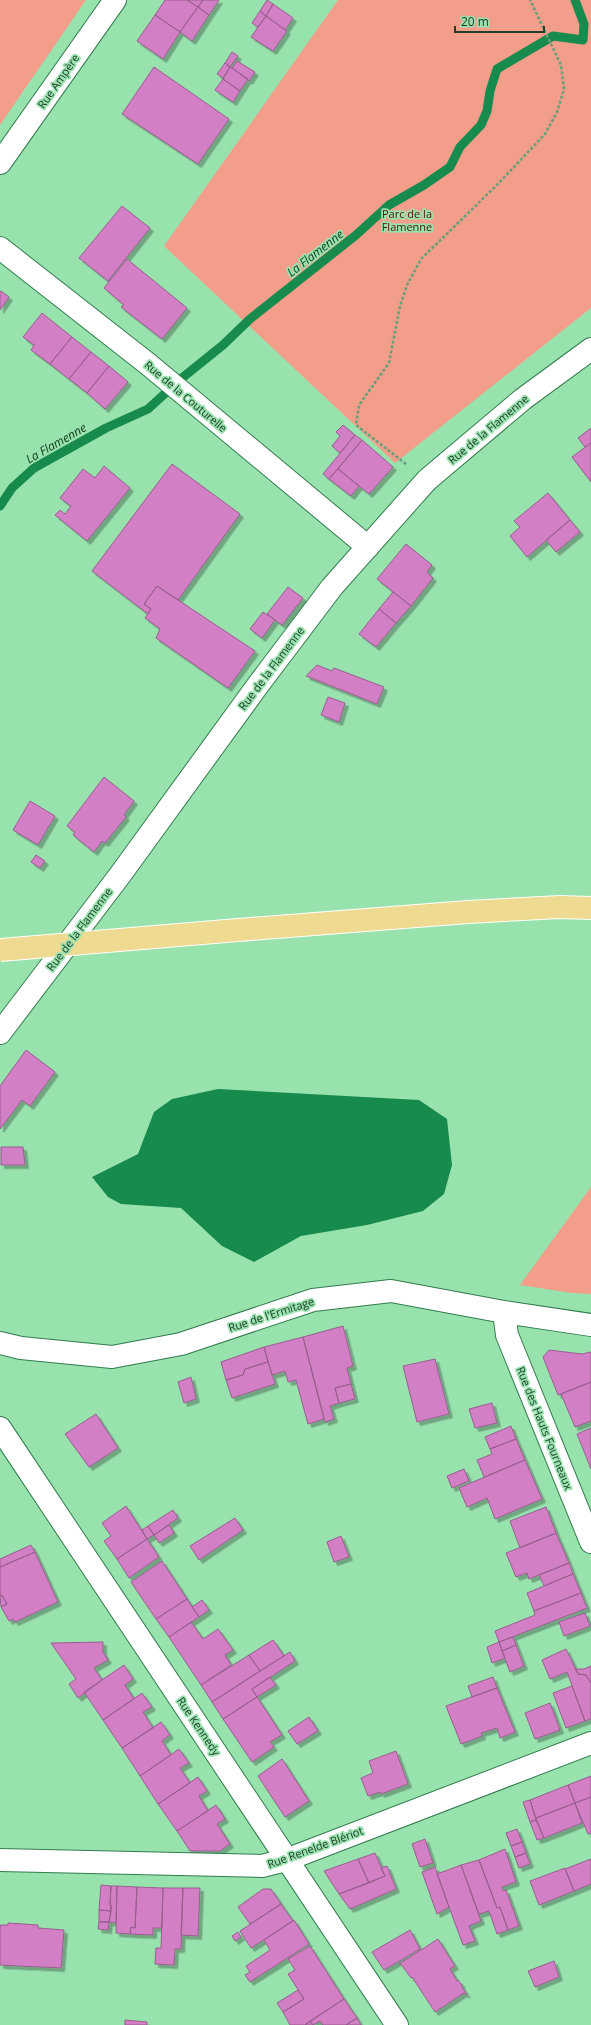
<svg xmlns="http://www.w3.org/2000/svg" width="591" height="2025" viewBox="0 0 591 2025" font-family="'Open Sans',sans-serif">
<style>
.green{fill:#f39e8b}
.water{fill:#178a4d}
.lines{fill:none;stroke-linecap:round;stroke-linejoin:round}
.stream{stroke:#178a4d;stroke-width:9}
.building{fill:#d37fc5;stroke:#995d8f;filter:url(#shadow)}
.minor-casing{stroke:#337c4e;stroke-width:24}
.major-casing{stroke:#fff;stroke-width:24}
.path{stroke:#679f78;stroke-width:2.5;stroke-dasharray:3 2;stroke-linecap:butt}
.minor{stroke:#fff;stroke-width:22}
.major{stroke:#eeda90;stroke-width:22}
.major-bridge-casing{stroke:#fff;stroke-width:24;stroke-linecap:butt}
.major-bridge{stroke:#eeda90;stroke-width:22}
.labels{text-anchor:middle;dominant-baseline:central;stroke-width:3.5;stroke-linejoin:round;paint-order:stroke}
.street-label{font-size:11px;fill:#203e2a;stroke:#98e2ae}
.park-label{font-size:11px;fill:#541205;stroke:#98e2ae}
.water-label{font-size:12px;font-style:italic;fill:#103b21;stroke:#98e2ae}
</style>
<defs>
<filter id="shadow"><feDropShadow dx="3.5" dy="3.5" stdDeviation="0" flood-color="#0004"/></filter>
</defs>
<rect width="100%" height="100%" fill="#98e2ae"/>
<path class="green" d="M0 0H86L0 125Z
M338 0H591V308L395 463 164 246Z
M591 1187V1294L572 1293 520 1285Z"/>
<path class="water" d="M218 1089 419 1100 447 1119 452 1165 444 1194 423 1211 367 1225 301 1236 254 1262 222 1246 181 1208 121 1204 108 1197 92 1177 138 1154 154 1112 172 1099Z"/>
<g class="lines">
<path class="stream" d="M0 506 12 488 34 468 106 428 148 409 182 378 223 345 250 319 356 235 389 205 424 185 450 167 460 147 481 125 487 111 490 91 497 69 553 36 583 40 584 24 575 0"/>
</g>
<path class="building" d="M165 0H187L198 7 180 32 155 15Z
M187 0H203L198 7Z
M203 0H219L209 15 198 7Z
M267 0 273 4 266 16 260 11Z
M273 4 293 18 285 30 266 16Z
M198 7 209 15 192 41 180 32Z
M260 11 266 16 258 27 252 23Z
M155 15 180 32 163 59 137 41Z
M266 16 287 31 273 51 251 37Z
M232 52 238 56 230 67 225 63Z
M237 61 255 72 249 81 232 68Z
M225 63 230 67 223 78 217 74Z
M154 67 229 119 198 164 122 114Z
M230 67 248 79 240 91 223 79Z
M223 79 240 91 233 102 215 90Z
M122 206 150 228 108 281 79 258Z
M127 259 187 308 162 339 121 307 124 305 104 288Z
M1 291 9 297 0 310V292Z
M42 313 72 337 50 364 31 350 34 345 23 337Z
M72 337 91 352 69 379 50 364Z
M91 352 109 366 87 393 69 379Z
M109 366 128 382 105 409 87 393Z
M343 425 355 435 340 453 332 446 340 436 336 432Z
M591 428V443L585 447 578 438Z
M355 435 362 440 329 479 323 474Z
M362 440 393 467 369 494 338 469Z
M591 443V482L572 457Z
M172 464 240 514 178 600 157 586 144 604 151 609 148 614 92 571Z
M104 466 130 488 87 541 55 515 60 510 65 514 71 506 60 498 83 469 95 478Z
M338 469 359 486 351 496 329 479Z
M548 493 570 520 527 557 510 536 520 527 514 521Z
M570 520 580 532 556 552 546 540Z
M406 544 432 565 427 572 433 578 411 606 377 579Z
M157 586 255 651 228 688 156 638 160 629 145 618 151 609 144 604Z
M288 587 303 598 282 625 267 614Z
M393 592 411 606 396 623 379 609Z
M379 609 396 623 376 647 359 634Z
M263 612 275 620 262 638 250 629Z
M317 665 332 671 334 668 384 687 377 704 306 676Z
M328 697 345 703 339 722 321 715Z
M104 777 134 801 124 815 126 817 105 843 102 841 94 852 73 835 75 832 67 826Z
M30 801 55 816 38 845 13 830Z
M36 855 45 861 40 868 31 862Z
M26 1050 55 1072 30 1106 22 1100 0 1129V1086Z
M1 1147H23L25 1165H1Z
M343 1326 353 1366 347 1368 351 1384 335 1388 339 1403 330 1406 334 1419 325 1422 303 1337Z
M303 1337 324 1419 308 1424 296 1380 288 1382 285 1371 272 1375 264 1347Z
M264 1347 268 1362 245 1369 243 1375 226 1380 221 1362Z
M549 1350 582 1354 591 1352V1382L558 1395 543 1357Z
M435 1359 449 1414 417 1422 403 1366Z
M268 1362 275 1384 232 1398 226 1380 243 1375 245 1369Z
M191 1377 196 1399 184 1403 178 1382Z
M591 1382V1421L575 1427 561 1394Z
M351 1384 355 1399 339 1403 335 1388Z
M492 1403 497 1423 475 1428 469 1409Z
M96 1414 118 1448 89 1467 65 1434Z
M511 1426 516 1439 490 1449 485 1437Z
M591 1428V1469L577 1434Z
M516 1439 525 1460 484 1477 477 1460 492 1454 490 1449Z
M525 1460 542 1499 495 1519 487 1498 467 1507 459 1488Z
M464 1469 469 1481 452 1488 447 1476Z
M126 1506 147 1539 117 1559 104 1541 111 1536 102 1523Z
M546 1507 556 1533 520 1548 510 1521Z
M173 1510 178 1518 154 1535 148 1526Z
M235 1518 243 1530 199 1560 190 1546Z
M169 1525 174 1533 159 1543 154 1535Z
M148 1526 154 1535 147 1539 142 1530Z
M556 1533 569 1563 529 1579 527 1573 516 1577 506 1553Z
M341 1536 349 1557 334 1562 327 1542Z
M147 1539 159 1557 129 1578 117 1559Z
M31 1545 35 1552 0 1567V1559Z
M35 1552 58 1602 15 1622 13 1619 9 1621 1 1607 7 1604 2 1595 0 1596V1567Z
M162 1561 187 1599 156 1619 131 1582Z
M569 1563 573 1574 544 1586 539 1575Z
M573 1574 581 1593 534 1611 527 1593Z
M581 1593 587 1608 499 1642 495 1631 535 1615 534 1611Z
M2 1595 7 1604 1 1607 0 1596Z
M187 1599 199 1617 169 1637 156 1619Z
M202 1600 209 1610 199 1617 192 1607Z
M585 1613 590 1626 564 1636 559 1622Z
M191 1622 203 1639 218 1629 233 1650 225 1655 231 1665 201 1685 169 1637Z
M513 1637 516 1645 502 1651 499 1642Z
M273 1640 284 1656 260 1671 249 1655Z
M103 1642V1652L108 1660 94 1668 102 1680 78 1698 69 1684 76 1679 51 1643Z
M499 1642 505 1658 492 1663 487 1647Z
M516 1645 524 1666 510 1672 502 1651Z
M566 1649 578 1674 586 1675 591 1683V1719L585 1721 567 1672 550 1679 542 1660Z
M290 1652 295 1661 252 1689 257 1697 223 1719 212 1702Z
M249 1655 260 1671 212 1702 201 1685Z
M124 1665 133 1679 125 1685 134 1699 103 1720 84 1692Z
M591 1666V1683L586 1675 578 1674 575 1669H584Z
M270 1677 276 1685 257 1697 252 1689Z
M493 1677 497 1688 472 1697 468 1686Z
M572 1686 585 1721 566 1728 553 1693Z
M497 1688 515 1732 500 1738 497 1728 481 1733 482 1736 461 1744 446 1706Z
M142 1693 152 1707 143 1712 153 1728 122 1748 103 1720Z
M257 1697 282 1735 270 1742 274 1747 252 1762 223 1719Z
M550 1703 560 1730 535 1739 525 1713Z
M309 1717 318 1731 297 1744 288 1731Z
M161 1722 170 1735 162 1741 171 1755 140 1776 122 1748Z
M179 1749 189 1763 180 1768 190 1783 158 1804 140 1776Z
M396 1751 408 1784 381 1794 380 1792 368 1796 361 1778 373 1773 369 1761Z
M282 1759 309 1801 285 1817 258 1776Z
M591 1776V1797L575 1803 568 1785Z
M198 1777 207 1791 199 1796 208 1811 177 1831 158 1804Z
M568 1785 575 1803 536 1818 530 1800Z
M591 1797V1833L588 1834 575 1803Z
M530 1800 536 1820 530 1822 523 1802Z
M575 1803 582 1823 544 1838 536 1818Z
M216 1805 225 1819 217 1824 230 1844 220 1851H190L177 1831Z
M536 1820 544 1838 537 1840 530 1822Z
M517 1829 522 1842 511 1846 506 1833Z
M425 1839 433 1863 420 1867 412 1844Z
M522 1842 526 1853 515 1857 511 1846Z
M505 1849 516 1882 502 1887 503 1891 506 1890 519 1926 508 1930 500 1907 497 1908 479 1860Z
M375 1853 385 1876 369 1883 358 1859Z
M526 1853 530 1864 519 1868 515 1857Z
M358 1859 369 1883 339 1894 324 1871Z
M591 1859V1884L574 1891 565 1869Z
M479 1860 497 1908 500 1907 508 1930 497 1934 489 1911 479 1914 461 1865Z
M461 1865 481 1921 469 1926 475 1941 463 1945 437 1874Z
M387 1866 396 1889 350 1909 339 1894 385 1876 381 1868Z
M435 1867 449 1907 437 1914 422 1872Z
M565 1868 574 1891 539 1905 530 1881Z
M101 1885 111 1886 110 1905H111V1911L99 1910Z
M111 1886H117L116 1923 109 1922 111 1911V1905H110Z
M117 1886 137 1887 135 1928 131 1927 130 1934 116 1933Z
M137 1887 163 1888 162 1928H153V1935L130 1934 131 1927 135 1928Z
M163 1888H183L181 1949H175L174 1965 155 1964 156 1948H161Z
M183 1888H200L198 1936 181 1935Z
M263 1889H271L281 1904 250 1924 238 1907Z
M281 1904 293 1921 251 1948 240 1931Z
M99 1910 111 1911 109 1922H99Z
M294 1920 309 1944 250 1982 245 1975 250 1972 246 1966 270 1950 264 1940Z
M99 1922H109L108 1930 98 1929Z
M8 1923 38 1925V1928L64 1930 61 1968 0 1965V1925H8Z
M410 1930 420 1949 384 1970 372 1952Z
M238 1932 241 1937 235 1941 232 1936Z
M438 1939 455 1966 450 1969 457 1981 458 1980 462 1985H461L467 1995 464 1993 435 2012 412 1977 411 1978 401 1964H399Z
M310 1946 344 1999 305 2025H290L283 2012 304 1999 288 1974 295 1970 288 1959Z
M554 1961 559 1977 535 1987 528 1971Z
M298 1990 304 1999 283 2012 277 2003Z
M344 1999 357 2018 346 2025H323L320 2021 313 2025 310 2021Z
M357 2018 361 2025H346Z
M125 2020 147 2022V2025H125Z
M310 2021 313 2025H305Z"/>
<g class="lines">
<defs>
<path id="minor" d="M0 163 115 0
M0 248 148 364 368 547
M0 1033 120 875 258 685 332 587 427 480 523 399 591 349
M504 1312 507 1335 591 1542
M0 1343 21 1348 112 1357 181 1344 313 1300 391 1291 504 1312 591 1325
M0 1428 397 2025
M0 1860 262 1866 286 1860 591 1743"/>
<path id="major" d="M238 930 468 912 560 907 591 908"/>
</defs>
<use href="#minor" class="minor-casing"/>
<use href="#major" class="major-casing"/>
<path class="path" d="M406 464 356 425 359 405 389 363 400 306 407 285 421 259 496 186 545 134 557 112 564 89 561 65 530 0"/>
<use href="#minor" class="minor"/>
<use href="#major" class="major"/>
<defs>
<path id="major-bridge" d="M0 950 238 930"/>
</defs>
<use href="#major-bridge" class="major-bridge-casing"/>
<use href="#major-bridge" class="major-bridge"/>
</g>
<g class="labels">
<g class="street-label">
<text transform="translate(58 81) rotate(-55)">Rue Ampère</text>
<text transform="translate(186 396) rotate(40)">Rue de la Couturelle</text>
<text transform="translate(488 429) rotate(-40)">Rue de la Flamenne</text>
<text transform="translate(271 668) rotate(-53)">Rue de la Flamenne</text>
<text transform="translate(79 929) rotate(-53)">Rue de la Flamenne</text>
<text transform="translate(271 1314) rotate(-18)">Rue de l'Ermitage</text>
<text transform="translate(545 1428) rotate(68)">Rue des Hauts Fourneaux</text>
<text transform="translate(199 1726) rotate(56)">Rue Kennedy</text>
<text transform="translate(315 1847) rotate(-20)">Rue Renelde Blériot</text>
</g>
<g class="park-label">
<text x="407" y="213">Parc de la<tspan x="407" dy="13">Flamenne</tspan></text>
</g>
<g class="water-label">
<text transform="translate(315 253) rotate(-38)">La Flamenne</text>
<text transform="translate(56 443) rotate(-30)">La Flamenne</text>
</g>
</g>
<path d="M455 26v6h89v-6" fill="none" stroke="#203e2a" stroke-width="2"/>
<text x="461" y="26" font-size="12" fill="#203e2a" stroke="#98e2ae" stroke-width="3" paint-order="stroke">20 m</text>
</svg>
